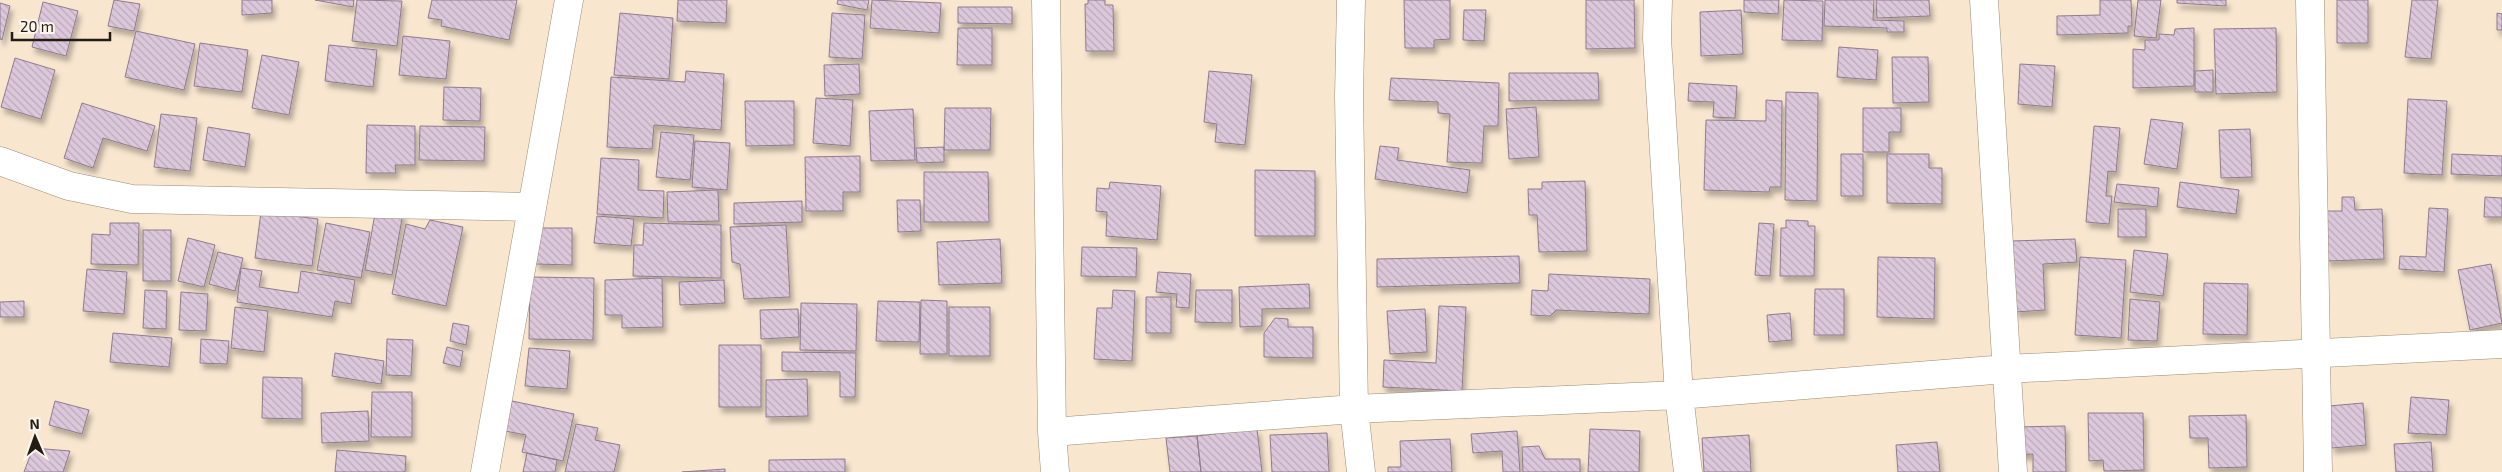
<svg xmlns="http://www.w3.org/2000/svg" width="2502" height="472" viewBox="0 0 2502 472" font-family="'Exo 2',sans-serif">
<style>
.building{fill:url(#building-back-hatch);stroke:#8f7b8e;filter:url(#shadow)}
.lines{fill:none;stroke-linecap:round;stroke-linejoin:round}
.minor-casing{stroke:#9b8b76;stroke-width:29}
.minor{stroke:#fff;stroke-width:28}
</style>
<defs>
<pattern id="building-back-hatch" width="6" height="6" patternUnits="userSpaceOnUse" patternTransform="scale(1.25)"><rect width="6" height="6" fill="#dcc7db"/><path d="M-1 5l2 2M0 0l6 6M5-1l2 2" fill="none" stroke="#bcaabb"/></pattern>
<filter id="shadow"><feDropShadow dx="3" dy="5.5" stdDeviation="2.5" flood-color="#0004"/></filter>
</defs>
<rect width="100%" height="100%" fill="#f8e6cf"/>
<path class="building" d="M114 0 140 4 134 31 108 26Z
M242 0H272V13L242 15Z
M315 0H354L353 7Z
M357 0 402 1 397 46 352 41Z
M432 0H517L509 40 441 26 442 20 428 18Z
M678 0H727L726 23 677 21Z
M838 0H869L867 10 837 4Z
M872 0 941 3 939 33 870 28Z
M1088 0H1105V5H1113L1114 51H1086L1085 4H1088Z
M1404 0H1450V39L1434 40V48H1405Z
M1586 0H1634L1635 48 1586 49Z
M1744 0H1779L1778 14 1744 12Z
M1784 0 1823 1 1822 41 1782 40Z
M1825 0H1874L1873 20 1904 21V32H1887V28L1824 26Z
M1876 0H1929L1930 16 1877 18Z
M2100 0H2131L2132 26H2128V33L2057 35V16L2100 15Z
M2138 0H2161L2156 38 2134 36Z
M2177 0H2226V6L2177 3Z
M2337 0H2368V43H2337Z
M2412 0H2438L2431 59 2405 57Z
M43 2 78 11 66 56 32 47Z
M0 3 10 6 2 40 0 39Z
M958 7H1012V24L958 23Z
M1464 10H1486L1484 41 1463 40Z
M1741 10 1743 54 1701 56 1700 12Z
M620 13 673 18 669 79 614 75Z
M832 13 865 15 862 59 829 57Z
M2497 13 2502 14V30H2497Z
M958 28H992V65H957Z
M2194 28V86L2133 88V49L2145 50V40H2159V34L2174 35 2175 29Z
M2276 28 2277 92 2216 94 2214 29Z
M136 31 195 44 184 90 125 77Z
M403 36 450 41 446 79 399 75Z
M200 43 248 50 242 92 194 86Z
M329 45 377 50 373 87 325 81Z
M1839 47 1878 50 1876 80 1837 77Z
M262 55 299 62 289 115 252 108Z
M1892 57H1928L1929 102 1893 103Z
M15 58 55 70 41 119 1 107Z
M859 64 860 94 825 96 824 65Z
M2020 64 2055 66 2052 107 2018 104Z
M2213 70V92H2195V71Z
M686 71 724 74 721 130 654 125 652 149 607 147 611 77 685 82Z
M1209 71 1252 75 1245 145 1215 142 1217 124 1204 122Z
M1509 73H1598L1599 100 1509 101Z
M1391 78 1499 83 1498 126H1484L1482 163 1447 162 1450 114 1438 113V102L1389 100Z
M1689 83 1737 86 1735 118 1713 117 1714 102 1688 101Z
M444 87 481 88 480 121 443 120Z
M1786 92 1818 93 1817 201 1785 200Z
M816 98 853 100 850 146 813 143Z
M2408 99 2447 101 2442 175 2404 173Z
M1766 100 1782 101 1781 187H1770L1769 192 1704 190 1706 120 1766 121Z
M745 101H794V145L746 146Z
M82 103 155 126 147 151 103 138 93 168 64 158Z
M1536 107 1539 157 1509 159 1506 109Z
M945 108H991L990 150H944Z
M1863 108H1901V132H1889V152H1863Z
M913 109 915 160 871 161 869 111Z
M161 114 197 118 190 171 154 167Z
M2151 119 2183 123 2177 169 2144 164Z
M367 125 415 126V165H395L396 173H366Z
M420 126 485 127 484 161 419 160Z
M2094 126 2120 128 2116 172 2108 171 2106 196H2112L2109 224 2086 222Z
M208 127 250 134 245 167 203 160Z
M2250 129 2252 177 2221 178 2219 130Z
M661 132 694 135 690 180 656 177Z
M695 141 730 143 727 190 692 187Z
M1380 146 1399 148 1397 160 1470 170 1467 193 1375 179Z
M944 147V162L917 163 916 148Z
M1841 154H1863V196H1841Z
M1887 154H1929V168H1942V204L1887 203Z
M2452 154 2502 156V176L2451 174Z
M860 156V192H843V211H806L805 157Z
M601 158 639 160 638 190 664 191 663 218 597 214Z
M1255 170 1315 171V236H1255Z
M924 172H988L989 222H924Z
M1585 181 1587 251 1539 252 1537 215H1529L1528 189H1542V182Z
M1110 182 1161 186 1157 240 1106 236 1107 212 1096 211 1097 188 1109 189Z
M2180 182 2239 190 2236 214 2177 207Z
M2117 184 2159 188 2157 207 2114 202Z
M718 190 719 221 668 222 667 192Z
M2342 197H2354L2355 210 2382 209 2384 259 2327 261 2325 211H2342Z
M2485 197 2502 198V217H2484Z
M897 200H920L921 231 898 232Z
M802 201V222L734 224V203Z
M376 208 403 213 392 275 365 270Z
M2429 208 2448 209 2444 272 2399 269 2400 256 2426 257Z
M2118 209H2146V237H2118Z
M261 212 318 219 312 266 255 258Z
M597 216 634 219 631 246 594 243Z
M430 220 463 227 446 306 392 294 406 224 425 229Z
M1786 220 1808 221V226H1815L1814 276H1780L1781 228H1786Z
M110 223H139L138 265 91 264 92 234 110 235Z
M326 223 370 232 361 278 317 270Z
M644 223 721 225V278L633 276 634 245H643Z
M1759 223 1774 224 1770 276 1755 275Z
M786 225 790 297 744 299 740 264 732 262 730 227Z
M536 228H572V265L536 264Z
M143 230H171V281H143Z
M188 238 215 245 204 287 178 281Z
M1000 239 1002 283 939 285 937 242Z
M2075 239 2077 262 2043 264 2045 310 2015 312 2012 241Z
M1082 247 1137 248 1136 277 1081 276Z
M2134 250 2168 254 2163 296 2130 292Z
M218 252 243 258 235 291 209 284Z
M1519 256 1520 283 1377 287V259Z
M1878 257 1935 258 1934 319 1877 317Z
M2080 257 2126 260 2121 338 2075 335Z
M2491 264 2502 323 2470 330 2458 270Z
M241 268 262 271 259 287 298 293 301 271 355 280 351 304 335 301 332 317 237 302Z
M87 269 127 272 124 314 83 311Z
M1158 272 1191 274 1189 308 1176 307 1177 294 1156 292Z
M1549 274 1650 279 1649 314 1556 310 1550 316 1531 315 1532 290 1548 291Z
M530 277 594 278 593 340 529 339Z
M662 278 663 327 622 328V315H605V280Z
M724 280 725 303 680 305 679 282Z
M2204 283 2248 284 2247 335 2203 334Z
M1309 284 1310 308 1262 309V326L1240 327 1239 287Z
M1815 289H1844V335H1814Z
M145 290 167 291 166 329 143 328Z
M1113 290 1135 291 1132 361 1094 359 1097 308H1112Z
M1196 290H1232V323L1195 322Z
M181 292 208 294 206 331 179 330Z
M1146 297H1171V333H1146Z
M2130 299 2160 302 2157 341 2128 340Z
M921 300 947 301V354H920Z
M24 301V317H0V302Z
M878 301 920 302 919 342 876 341Z
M801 303 857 304 856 351 800 350Z
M1439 306 1466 307 1462 391 1383 387 1384 360 1436 363Z
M235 307 268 311 264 352 231 348Z
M949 307H990V356H949Z
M798 309 799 337 761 339 760 310Z
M1425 309 1427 352 1390 354 1387 311Z
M1790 313 1792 340 1769 342 1767 315Z
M1275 318 1288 319V327H1313V358L1264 357V333Z
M453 323 469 326 466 345 450 341Z
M113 333 172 338 169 367 110 362Z
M201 339 229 341 227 364 200 363Z
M387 339 413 340 411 376 386 375Z
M719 345H761V407H719Z
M447 347 463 351 460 367 443 363Z
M529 348 570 351 567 389 525 386Z
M782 352 856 353 855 397H840V372L782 371Z
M335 353 384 361 381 384 332 376Z
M263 377 302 378V419L262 418Z
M807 379 808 416 766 417V380Z
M372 392H412V437H371Z
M2411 397 2449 400 2446 435 2408 433Z
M55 401 89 410 82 434 49 425Z
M512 401 574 414 563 461 522 452 526 435 505 431Z
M2363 403 2366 445 2332 448 2329 406Z
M368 411 369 441 322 443 321 413Z
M2088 413H2143L2144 470 2104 471 2103 460 2089 461Z
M2246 415 2247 467 2209 468 2208 438H2190L2189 416Z
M576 424 598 428 595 440 620 445 614 472H565Z
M2065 426 2066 472H2033V454L2016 455 2015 427Z
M1257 429 1262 472H1201L1197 436Z
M1590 429 1640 431 1639 472H1588Z
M1517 431 1520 472H1503L1502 451 1473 453 1471 434Z
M1327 433 1329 472H1272L1270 435Z
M1749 435 1751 472H1704L1702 438Z
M1197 436 1201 472H1170L1166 438Z
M1450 439 1452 472H1388V467H1401L1400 441Z
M1937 442 1940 472H1898L1896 445Z
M2431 442 2433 472H2396L2394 444Z
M1539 446 1545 459H1580V472H1523L1522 447Z
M33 448 70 451 63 472H24Z
M337 450 406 456 405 472H335Z
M527 453 557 460 555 472H523Z
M845 459V472H769V460Z
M725 469V472H682Z"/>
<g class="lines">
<defs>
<path id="minor" d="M1046 0 1052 432 1055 472
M1351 0 1349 96 1354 409 1361 472
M1658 0 1657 38 1679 395 1688 472
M1984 0 2013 472
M2310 0 2318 472
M0 161 69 186 132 199 532 207
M1052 432 1354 409 1679 395 2006 369 2502 344
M485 472 569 0"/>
</defs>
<use href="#minor" class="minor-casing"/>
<use href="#minor" class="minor"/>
</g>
<g transform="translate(35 437) rotate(358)" stroke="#fcf5ec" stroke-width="4" paint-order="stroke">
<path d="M0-4L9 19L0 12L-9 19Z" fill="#231c14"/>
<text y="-8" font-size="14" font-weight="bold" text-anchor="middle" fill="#231c14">N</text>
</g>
<path d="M12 32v8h98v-8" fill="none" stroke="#231c14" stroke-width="2.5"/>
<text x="20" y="32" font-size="15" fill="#231c14" stroke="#fcf5ec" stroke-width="4" paint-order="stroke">20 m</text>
</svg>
